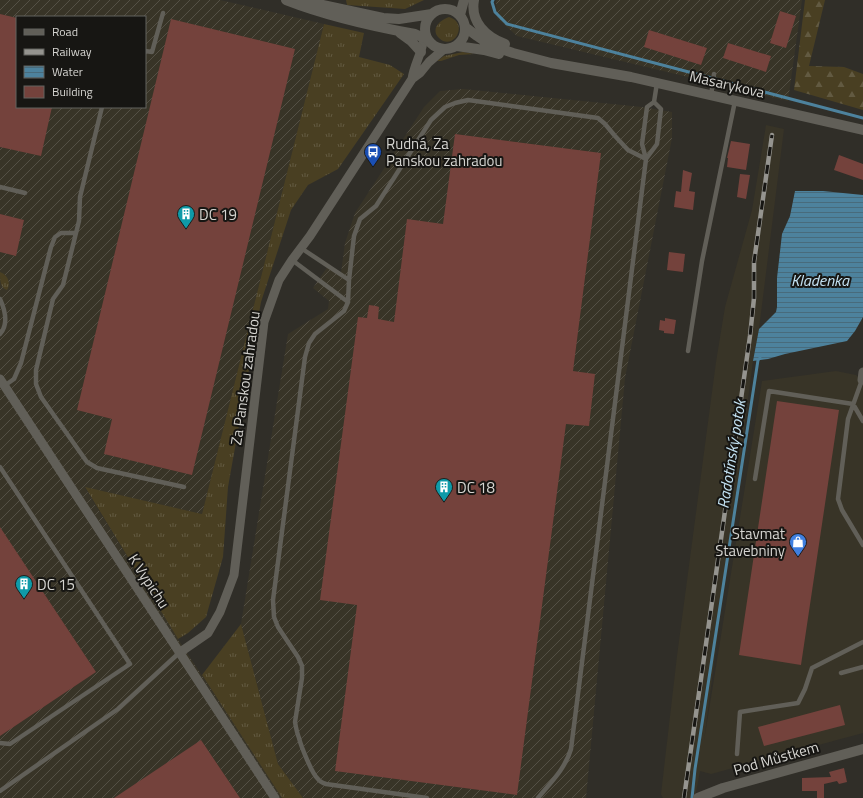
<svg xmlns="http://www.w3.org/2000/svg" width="863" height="798" viewBox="0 0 863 798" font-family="'Titillium Web',sans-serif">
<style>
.built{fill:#383427}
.industrial{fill:url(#industrial-furrows);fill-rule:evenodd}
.grass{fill:url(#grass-tufts)}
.forest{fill:url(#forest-firs)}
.water{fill:url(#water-rules)}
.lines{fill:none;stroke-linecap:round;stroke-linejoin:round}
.stream{stroke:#4d829d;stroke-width:3}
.building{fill:#74423c}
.lane{stroke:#615f58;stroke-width:4.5}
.street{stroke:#615f58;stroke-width:9}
.secondary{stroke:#615f58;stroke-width:10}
.rail-casing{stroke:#95948f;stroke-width:4.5}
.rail{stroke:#171613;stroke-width:3;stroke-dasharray:9;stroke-linecap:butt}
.labels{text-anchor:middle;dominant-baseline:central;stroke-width:4;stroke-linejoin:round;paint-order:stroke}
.street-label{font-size:15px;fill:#d5d4d0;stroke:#171613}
.poi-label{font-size:15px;fill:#d5d4d0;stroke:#171613;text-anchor:start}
.water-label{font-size:16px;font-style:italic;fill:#c5e4f5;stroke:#171613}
</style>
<defs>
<pattern id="industrial-furrows" width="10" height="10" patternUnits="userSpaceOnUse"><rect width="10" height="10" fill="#383427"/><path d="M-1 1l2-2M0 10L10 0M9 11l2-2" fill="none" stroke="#545045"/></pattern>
<pattern id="grass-tufts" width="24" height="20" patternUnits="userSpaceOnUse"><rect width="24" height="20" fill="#493f22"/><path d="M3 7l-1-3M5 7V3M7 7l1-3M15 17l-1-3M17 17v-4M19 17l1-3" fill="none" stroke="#625a41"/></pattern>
<pattern id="forest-firs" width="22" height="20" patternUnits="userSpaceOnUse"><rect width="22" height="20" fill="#493f22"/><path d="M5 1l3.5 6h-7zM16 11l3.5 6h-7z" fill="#625a41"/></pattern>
<pattern id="water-rules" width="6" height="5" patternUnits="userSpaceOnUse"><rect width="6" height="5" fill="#4d829d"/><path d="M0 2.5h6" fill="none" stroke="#486b7c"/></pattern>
</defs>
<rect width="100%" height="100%" fill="#302e28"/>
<path class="built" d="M766 125 784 129 759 329 753 361 704 741 762 381 836 371 856 375 863 382V733L711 774 700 771 695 798H663L661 794 677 656 716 362 725 307 752 210Z"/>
<path class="industrial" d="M0 0H220L324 24 202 514 85 488 178 639 282 798H0ZM17 17H145V107H17Z
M496 0H802L788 101 517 36 497 18Z
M463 89 642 107 672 112V138L625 378 586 798H303L278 764 241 624 288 334 328 309 329 301 313 288 328 266 341 273 345 243 355 213 424 107 440 91Z"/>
<path class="grass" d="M346 0H424L405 9 347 5Z
M449 17C470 23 453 52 439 38 430 29 440 20 449 17Z
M324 24 364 33 359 57 390 65 404 74 338 169 308 185 291 210 261 302 228 487 223 557 206 617 188 633 178 639 85 487 202 514Z
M463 52 474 54 459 55 441 61H437L444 56Z
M0 272C8 275 11 283 7 290 0 288 0 279 0 272Z
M241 624 278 764 303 798H282L202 675Z"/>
<path class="forest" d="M805 0H825L809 66 844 67 863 74V110L794 90Z"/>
<path class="water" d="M795 191H823L863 195V317L855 331 847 341 785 354 768 359 753 361 759 329 776 312 777 307V278L782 234 790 216Z"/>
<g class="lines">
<path class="stream" d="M493 0 492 2 495 12 507 24 863 118
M692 798 695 769 758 360 760 358"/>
</g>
<path class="building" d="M780 11 796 16 786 48 770 43Z
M0 14 17 18V107H52L41 156 0 147Z
M171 19 295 49 192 475 104 454 112 419 77 410Z
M649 30 707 48 701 65 644 47Z
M728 43 771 56 766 72 723 58Z
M455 134 601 153 573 371 595 374 589 426 566 424 517 795 335 771 357 605 320 600 358 317 367 318 369 305 376 306 379 307 378 319 394 322 407 219 443 224Z
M731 141 750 144 746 170 727 167 728 158H727Z
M839 155 863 164V180L834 170Z
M683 170 692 173 689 191 695 192 693 210 674 207 676 191 681 192Z
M740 174 750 175 746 199 737 197Z
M0 214 24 220 16 256 0 252Z
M669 252 685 254 683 272 667 270Z
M665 318 676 320 674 334 664 333V331L659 330 660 320 665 321Z
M777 401 839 410 801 665 739 655Z
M0 527 96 672 0 736Z
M840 705 845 725 764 746 758 727Z
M201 740 240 798H114Z
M844 768 847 782 839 784 837 781 824 784V798H817V791H802V778L831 777 829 772Z"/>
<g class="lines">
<path class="lane" d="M145 51 152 52 163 13
M711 96 714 74
M102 107 80 197 79 221 63 285 53 299 36 370V384L41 397 87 462 97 468 184 487
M646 159 657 144 661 109 654 102
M0 187 25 193
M301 248 349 280
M292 260 348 302
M0 299C5 310 9 324 0 334
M688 351 702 261 735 101
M862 380 848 419 838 499 842 510 863 545
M4 386 14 379 21 363 51 247 55 237 61 233H76
M0 467 130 664 10 744 0 743
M755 479 769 391 853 404 863 421
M841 673 863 667
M737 754 740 712 798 703 805 689 812 668 863 642
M0 791 118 709 179 653
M427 798 326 784C323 783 320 782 318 779 312 774 301 746 299 738 297 733 296 728 295 722L302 678V666L298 657 278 627 274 617 273 600 305 357 309 343 315 334 344 311 348 302 349 280 354 236 360 219 376 206 431 120 445 107 455 103 468 100 598 118 605 124 615 136 628 150 646 159
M538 798C551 782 565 769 571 749L646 159 642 144 647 107 654 102 657 83"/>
<path class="street" d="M412 79C414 65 422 53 424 38L426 37
M0 379 275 798
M862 380 863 372
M179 653 208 633 220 612 234 575 264 322 279 280 292 260 310 236 412 79 420 73 429 62 444 49"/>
<path class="secondary" d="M286 0C327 16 371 26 415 34L424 38
M300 0 383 18 399 19 432 14
M474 0C470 22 486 37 505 44
M425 29a20 20 0 1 1 40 0a20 20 0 1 1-40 0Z
M460 15 464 0
M465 27 477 36 490 45 513 53 551 63 631 77 863 130
M400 33 411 41 421 52
M457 46 484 50 499 54
M698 798 723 788 863 749"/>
<defs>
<path id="rail" d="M684 798 750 336 754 298V262L772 135"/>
</defs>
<use href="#rail" class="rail-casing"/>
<use href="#rail" class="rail"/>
</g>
<defs>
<symbol id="bus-pin" viewBox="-11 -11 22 30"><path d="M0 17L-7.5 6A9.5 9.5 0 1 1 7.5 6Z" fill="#1a4fb4" stroke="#171613"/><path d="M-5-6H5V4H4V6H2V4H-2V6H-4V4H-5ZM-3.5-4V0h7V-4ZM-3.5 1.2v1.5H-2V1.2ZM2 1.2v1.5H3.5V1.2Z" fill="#fff"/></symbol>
<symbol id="building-pin" viewBox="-11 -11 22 30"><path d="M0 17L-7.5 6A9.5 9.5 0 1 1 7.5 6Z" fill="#0f9aa8" stroke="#171613"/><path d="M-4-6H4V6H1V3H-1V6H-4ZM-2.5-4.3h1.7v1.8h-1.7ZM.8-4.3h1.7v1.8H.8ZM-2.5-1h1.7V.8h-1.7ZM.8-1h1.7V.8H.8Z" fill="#fff"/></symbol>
<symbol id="shop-pin" viewBox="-11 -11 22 30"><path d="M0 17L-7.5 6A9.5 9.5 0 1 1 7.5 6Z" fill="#3f7fe0" stroke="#171613"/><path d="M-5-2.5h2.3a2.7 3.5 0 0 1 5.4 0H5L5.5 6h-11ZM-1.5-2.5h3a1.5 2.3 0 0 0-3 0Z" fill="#fff"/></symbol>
</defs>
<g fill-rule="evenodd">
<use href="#bus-pin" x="363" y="142" width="20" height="27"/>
<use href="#building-pin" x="176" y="204" width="20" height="27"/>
<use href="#building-pin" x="434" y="477" width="20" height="27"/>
<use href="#shop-pin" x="788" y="532" width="20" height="27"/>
<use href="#building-pin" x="14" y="574" width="20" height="27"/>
</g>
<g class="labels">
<g class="street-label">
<text transform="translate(727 84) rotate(13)">Masarykova</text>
<text transform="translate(245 378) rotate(-82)">Za Panskou zahradou</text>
<text transform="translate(149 581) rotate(57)">K Vypichu</text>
<text transform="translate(776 758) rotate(-16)">Pod Můstkem</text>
</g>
<g class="poi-label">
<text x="386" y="143">Rudná, Za<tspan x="386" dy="17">Panskou zahradou</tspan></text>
<text x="199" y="214">DC 19</text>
<text x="457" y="487">DC 18</text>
<text x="785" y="533" text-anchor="end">Stavmat<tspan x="785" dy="17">Stavebniny</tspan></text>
<text x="37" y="584">DC 15</text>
</g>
<g class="water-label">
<text x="820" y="280">Kladenka</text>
<text transform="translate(731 454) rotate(-81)">Radotínský potok</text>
</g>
</g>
<rect x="16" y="16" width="130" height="92" fill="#171613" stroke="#63625f"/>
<rect x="24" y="29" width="20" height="6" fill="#615f58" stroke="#63625f"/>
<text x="52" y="36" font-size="12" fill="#d5d4d0">Road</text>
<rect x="24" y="49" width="20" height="6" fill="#95948f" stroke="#63625f"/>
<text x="52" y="56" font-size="12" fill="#d5d4d0">Railway</text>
<rect x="24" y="66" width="20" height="12" fill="url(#water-rules)" stroke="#63625f"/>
<text x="52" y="76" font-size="12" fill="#d5d4d0">Water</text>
<rect x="24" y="86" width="20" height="12" fill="#74423c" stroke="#63625f"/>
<text x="52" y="96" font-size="12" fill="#d5d4d0">Building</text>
</svg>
